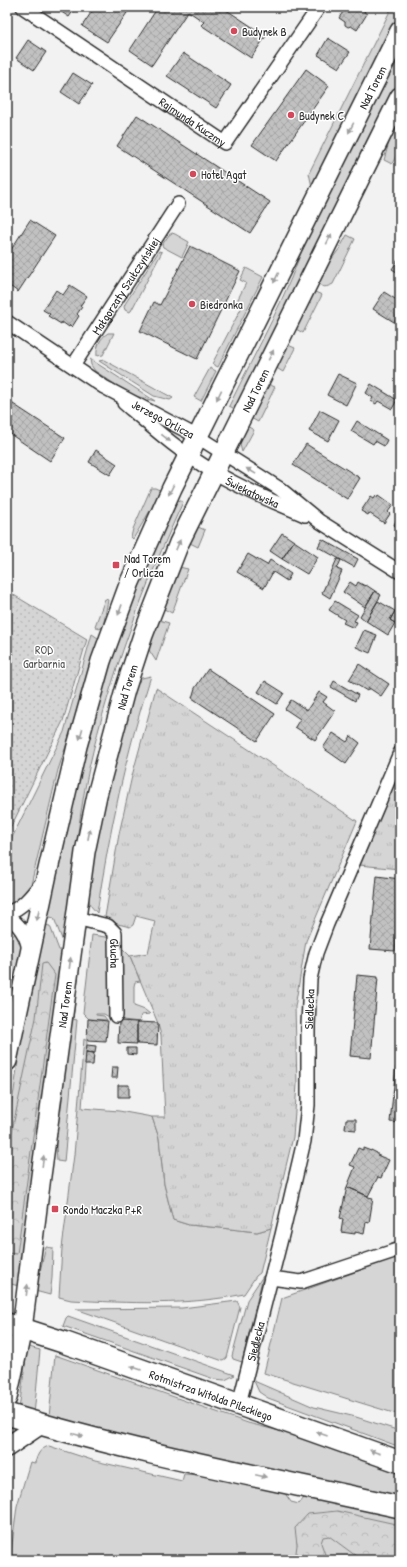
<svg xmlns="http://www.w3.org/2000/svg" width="407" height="1567" viewBox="0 0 407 1567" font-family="'Patrick Hand',sans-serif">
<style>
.grass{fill:#d5d5d5;stroke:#808080}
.forest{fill:url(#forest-crowns);stroke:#808080}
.park{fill:url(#park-tufts);stroke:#808080}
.garden{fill:url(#garden-dots);stroke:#808080}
.building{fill:url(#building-cross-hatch);stroke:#2b2b2b}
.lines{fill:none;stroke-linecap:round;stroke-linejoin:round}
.minor-casing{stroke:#2b2b2b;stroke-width:16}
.secondary-casing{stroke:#2b2b2b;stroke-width:22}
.primary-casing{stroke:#2b2b2b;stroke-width:24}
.minor{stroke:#fff;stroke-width:13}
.secondary{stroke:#fff;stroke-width:19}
.primary{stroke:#fff;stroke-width:21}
.oneway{fill:#a0a0a0}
.poi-dot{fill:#d1495b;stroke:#fff;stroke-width:1.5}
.labels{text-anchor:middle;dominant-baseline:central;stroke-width:3;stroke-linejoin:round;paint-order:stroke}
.poi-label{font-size:12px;fill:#2b2b2b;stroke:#fff;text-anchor:start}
.street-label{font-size:12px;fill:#2b2b2b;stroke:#fff}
.park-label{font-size:12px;fill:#565656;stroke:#fff}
</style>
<defs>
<pattern id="forest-crowns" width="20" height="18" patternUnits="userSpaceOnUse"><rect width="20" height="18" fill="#d5d5d5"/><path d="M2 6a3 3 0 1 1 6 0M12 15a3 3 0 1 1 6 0" fill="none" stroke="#b7b7b7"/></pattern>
<pattern id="park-tufts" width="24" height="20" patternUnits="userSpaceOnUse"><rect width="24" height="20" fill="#d5d5d5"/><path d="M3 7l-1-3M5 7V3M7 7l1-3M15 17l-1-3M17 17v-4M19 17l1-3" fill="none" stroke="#b7b7b7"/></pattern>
<pattern id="garden-dots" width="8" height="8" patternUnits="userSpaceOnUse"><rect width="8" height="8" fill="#d5d5d5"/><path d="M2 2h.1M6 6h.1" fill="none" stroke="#b7b7b7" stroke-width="1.8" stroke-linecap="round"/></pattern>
<pattern id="building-cross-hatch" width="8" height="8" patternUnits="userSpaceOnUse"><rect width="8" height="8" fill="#c1c1c1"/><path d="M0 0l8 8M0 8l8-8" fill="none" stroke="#a6a6a6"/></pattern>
</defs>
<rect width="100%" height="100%" fill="#f2f2f2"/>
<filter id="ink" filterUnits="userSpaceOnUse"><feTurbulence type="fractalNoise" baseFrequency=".025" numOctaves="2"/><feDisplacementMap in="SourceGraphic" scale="8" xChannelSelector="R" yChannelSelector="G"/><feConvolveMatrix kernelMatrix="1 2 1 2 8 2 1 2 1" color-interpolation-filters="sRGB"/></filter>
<g filter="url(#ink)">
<path class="grass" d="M392 7H400V16L314 188 312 187 309 173Z
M400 47V79L235 409 229 406C257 349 289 293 308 232Z
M400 114V148L392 164 384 160 393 128Z
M172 233 175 234 189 242 182 257 163 247 162 245 169 235Z
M347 235 355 239 333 284C327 287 322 289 318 282L319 276 340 248Z
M159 251 162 252 131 311 129 312 125 310 124 307 125 304Z
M246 268 263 277 218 367 212 364 243 305 237 301 246 283 240 280Z
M312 292H315L322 295 303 333 296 329Z
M108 333H114L103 355 97 356C96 347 100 338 108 333Z
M288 345 295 348 283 372 275 367Z
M90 359 155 401 131 395 95 371 91 365Z
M104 360 173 398 170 400 154 396 99 361Z
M210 368 216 371 201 401 194 397Z
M268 384 275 387 258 422 249 417Z
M245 425 254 430 242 452 239 441Z
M151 488H155L162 491 133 539 131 537 133 529Z
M176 499 183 502C144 587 110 676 89 768 77 824 72 885 65 942H63L54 918 46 916 89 733 102 689 133 596Z
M198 527 205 530 198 547 190 543 195 528Z
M179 567 188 569 172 613 162 608Z
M105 599 108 600 103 627 99 629 95 626Z
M159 620 169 623 156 661 147 647Z
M92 634 98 638 100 643 58 770 30 889 20 901 7 907V848L64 732Z
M151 676C126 753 109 833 97 913L90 905 87 891 103 808 137 679Z
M44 925 50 926 59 950 63 951 19 1286 7 1283V1122L14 1091 24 1016Z
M16 933 22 948 12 998 7 1014V937L12 936Z
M92 935 112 938 113 1015 109 1017 104 1014H96V1015L104 1016 107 1020 89 1019 83 1013Z
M118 944 130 956 140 981 135 982 134 986V1006L145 1010 150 1014 141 1015 139 1022 123 1020V1019H120Z
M79 953 81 954 73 1019 77 1020 64 1162 57 1161 55 1130Z
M84 1039 87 1041 82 1108 119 1111 152 1117 159 1138 164 1184 173 1220 189 1225 221 1228 257 1232 271 1228 260 1273 256 1276 244 1294C187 1306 129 1303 71 1300L59 1297 62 1248 74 1155Z
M46 1247 53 1248 52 1278 50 1295 35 1291Z
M400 1256V1415L264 1373 282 1298Z
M263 1276 242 1362 233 1359 232 1356 247 1300Z
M237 1301 240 1307 227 1358 223 1361 76 1309 182 1308Z
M68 1316 235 1375 225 1380 214 1379 63 1326 66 1318Z
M29 1347 40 1350 34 1415 19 1409 27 1350Z
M55 1355 248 1423 299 1436 400 1470V1499L101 1431 49 1417Z
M254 1381 314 1407 356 1417 400 1431V1447L268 1398 259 1392Z
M49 1446 95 1461 182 1481 184 1474 216 1476 284 1492 291 1502 299 1504 304 1498 313 1496 400 1516V1560H10L17 1506 30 1462 35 1463C38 1453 40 1449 49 1446Z"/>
<path class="forest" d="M46 963 55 975 17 1254 7 1253V1154L36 1018 42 964Z
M337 1511 400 1525V1560H365L356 1556 329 1536 323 1537 321 1543 327 1560H295L297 1545 295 1528 308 1514Z"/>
<path class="park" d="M156 688 357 821 306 941 295 1007 297 1085 293 1137 271 1228 257 1232 221 1228 189 1225 173 1220 164 1184 159 1138 152 1117H165L161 1035 157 1021 130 956 148 953 155 921 136 916 133 925 130 927 114 923 105 917 119 834 132 776Z
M400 770V869L359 865Z"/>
<path class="garden" d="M7 591 87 639 63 721 7 835Z"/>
<path class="building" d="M54 7H76L69 17Z
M95 7H131L107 42 82 26Z
M158 7H222L266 36 251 58 201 25 204 22 188 11 152 65 130 50Z
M346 7H368L364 12 367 14 357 30 351 26 348 27 345 25V22L339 18Z
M328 38 350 52 339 68 318 55Z
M28 40 46 52 34 70 16 58Z
M183 53 231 85 216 108 167 76Z
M306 69 329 86 276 161 252 145Z
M73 73 92 85 79 104 61 92Z
M137 115 270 202 250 233 117 146Z
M30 220 55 236 18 292 7 284V256Z
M190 246 240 271 197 359 140 331 154 302 160 305Z
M400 257V274L392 269Z
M70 285 87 296 80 306 82 307 77 314 79 316 72 327 70 325 69 327 62 322 61 324 48 316 50 314 43 310 56 290 63 295Z
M384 292 400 302V313L394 322 373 309Z
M338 374 357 383 346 405 327 395Z
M371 384 397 400 392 409 378 401 376 404 371 401 373 398 366 393Z
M7 400 65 438 50 461 7 432Z
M320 410 339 420 328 441 309 431Z
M357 421 387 440 384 446 375 441 373 444 351 431Z
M306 444 360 478 347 499 293 465Z
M96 450 117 464 110 475 89 462Z
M376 495 378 497 379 495 393 505 388 512 390 514 384 523 369 513 368 515 361 511 371 496 374 498Z
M400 512V537L395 534 398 528 394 525Z
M282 533 294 541 282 559 270 551Z
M322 539 358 559 354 567 318 547Z
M294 541 318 557 307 574 282 559Z
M248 554 267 565 270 560 291 574 287 581 273 572 264 588 237 572Z
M337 559 341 560 337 569 342 571 330 598 322 593Z
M350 582 356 586 358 582 365 586 366 585 375 591 365 607 343 592Z
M375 591 381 595 366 621 360 616Z
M335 601 358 615 354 621 357 622 354 628 343 623 345 620 329 610Z
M378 601 395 611 390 620 395 623 388 635 366 621Z
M395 611 400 612V626L390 620Z
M364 630 377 635 370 653 356 647Z
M359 664 389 684 381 696 369 688 367 691 349 680Z
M208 669 275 714 257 741 192 698 195 688Z
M265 681 284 693 277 704 258 692Z
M334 681 358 695 355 701 331 687Z
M319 692 327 697 323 702 335 711 315 740 295 727 300 719 285 709 291 700 307 710Z
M333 733 347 742 351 736 360 743 346 764 323 748Z
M377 876 400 879V898L395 951 370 949Z
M357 975 378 977 371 1058 350 1056Z
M88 1019 108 1021 106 1041 87 1040Z
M119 1021 137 1022V1044L118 1043Z
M137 1022 158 1023 157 1045 137 1044Z
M87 1045 96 1046 95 1053 86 1052Z
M127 1048H136V1055L127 1054Z
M86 1052 94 1053 93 1065H85Z
M400 1060V1123L390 1122 396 1067H399Z
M112 1067H118L117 1078H111Z
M118 1085H129V1097H118Z
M346 1119H356V1130L345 1129Z
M358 1148 363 1150V1148L371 1151V1150L377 1153V1155L389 1160 381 1178 378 1177 368 1196 347 1187 355 1167 350 1165Z
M347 1187 368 1196V1197L373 1198 369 1223 366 1222 364 1234 355 1232V1234L341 1232 343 1219 340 1218Z"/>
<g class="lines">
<defs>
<g id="minor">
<path id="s1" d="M23 7 225 143 319 7"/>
<path id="s2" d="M7 322 104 387 198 437 255 473 280 489 319 521 400 572"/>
<path id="s3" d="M73 366 178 204"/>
<path id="s4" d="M124 403C152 427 181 453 214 472 243 489 274 502 305 515"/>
<path d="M7 913C23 908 33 894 43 881"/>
<path d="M7 916C19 924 27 936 29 950"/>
<path id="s5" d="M76 918 108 926 115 933 116 1016"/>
<path d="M271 1278 301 1282 400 1249"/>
<path id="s6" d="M239 1404 282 1235 304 1141 308 1105V1026L310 979 316 953 327 924 400 753"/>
</g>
<g id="secondary">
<path id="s7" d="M7 1061 47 874 77 746 101 661 130 582 172 488 400 31"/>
<path id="s8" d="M7 1398 22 1329 41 1176 85 852 97 795 125 690 143 635 179 543 400 97"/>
<path d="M7 1447 41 1424"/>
</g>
<g id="primary">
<path id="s9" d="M7 1324 63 1342 400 1462"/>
<path d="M7 1414C136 1454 269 1478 400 1507"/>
</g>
</defs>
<use href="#minor" class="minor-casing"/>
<use href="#secondary" class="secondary-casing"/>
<use href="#primary" class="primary-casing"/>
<use href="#minor" class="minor"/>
<use href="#secondary" class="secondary"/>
<use href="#primary" class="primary"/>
</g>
<defs><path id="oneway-solid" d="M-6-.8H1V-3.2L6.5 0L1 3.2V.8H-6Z"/></defs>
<g class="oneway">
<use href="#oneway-solid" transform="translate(351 128) rotate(117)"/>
<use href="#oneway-solid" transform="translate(329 239) rotate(-63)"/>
<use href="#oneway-solid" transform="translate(276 278) rotate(116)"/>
<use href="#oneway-solid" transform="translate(271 355) rotate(-63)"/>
<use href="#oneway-solid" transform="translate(219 395) rotate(116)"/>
<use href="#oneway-solid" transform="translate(166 438) rotate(38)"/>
<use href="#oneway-solid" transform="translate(251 471) rotate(-149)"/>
<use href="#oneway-solid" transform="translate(171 490) rotate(116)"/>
<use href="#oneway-solid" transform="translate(178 545) rotate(-67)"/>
<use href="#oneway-solid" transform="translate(120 610) rotate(110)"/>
<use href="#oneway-solid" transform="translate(81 734) rotate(106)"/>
<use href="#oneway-solid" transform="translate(89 834) rotate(-79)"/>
<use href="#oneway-solid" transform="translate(38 915) rotate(102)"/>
<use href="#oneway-solid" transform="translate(70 963) rotate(-83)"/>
<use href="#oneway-solid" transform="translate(43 1161) rotate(-82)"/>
<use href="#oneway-solid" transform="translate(27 1290) rotate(-83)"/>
<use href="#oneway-solid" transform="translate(136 1368) rotate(-160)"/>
<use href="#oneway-solid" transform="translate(322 1434) rotate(-161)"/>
<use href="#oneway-solid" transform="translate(78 1435) rotate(14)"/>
<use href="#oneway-solid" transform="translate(375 1452) rotate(-160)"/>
<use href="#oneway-solid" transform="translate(261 1476) rotate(12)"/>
</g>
</g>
<g class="poi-dot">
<circle cx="234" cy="31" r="4"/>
<circle cx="291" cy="115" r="4"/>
<circle cx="193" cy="174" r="4"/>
<circle cx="192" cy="304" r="4"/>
<rect x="112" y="561" width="8" height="8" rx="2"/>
<rect x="51" y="1205" width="8" height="8" rx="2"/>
</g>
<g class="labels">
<g class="poi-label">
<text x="242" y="31">Budynek B</text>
<text x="299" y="115">Budynek C</text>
<text x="201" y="174">Hotel Agat</text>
<text x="200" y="304">Biedronka</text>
<text x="124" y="558">Nad Torem<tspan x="124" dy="14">/ Orlicza</tspan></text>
<text x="63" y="1209">Rondo Maczka P+R</text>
</g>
<g class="street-label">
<text stroke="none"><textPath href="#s7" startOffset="1046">Nad Torem</textPath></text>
<text stroke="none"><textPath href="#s1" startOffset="205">Rajmunda Kuczmy</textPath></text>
<text stroke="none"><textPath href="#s3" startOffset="96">Małgorzaty Szułczyńskiej</textPath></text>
<text stroke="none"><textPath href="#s8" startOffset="1046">Nad Torem</textPath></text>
<text stroke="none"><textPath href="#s2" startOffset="184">Jerzego Orlicza</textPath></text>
<text stroke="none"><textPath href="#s4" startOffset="157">Świekatowska</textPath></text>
<text stroke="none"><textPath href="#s8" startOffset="722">Nad Torem</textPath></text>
<text stroke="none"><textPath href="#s5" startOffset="63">Głucha</textPath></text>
<text stroke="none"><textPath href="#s8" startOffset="398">Nad Torem</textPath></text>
<text stroke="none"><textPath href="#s6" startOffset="403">Siedlecka</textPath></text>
<text stroke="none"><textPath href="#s6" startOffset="65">Siedlecka</textPath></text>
<text stroke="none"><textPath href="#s9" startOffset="216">Rotmistrza Witolda Pileckiego</textPath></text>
</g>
<g class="park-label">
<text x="44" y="649">ROD<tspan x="44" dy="14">Garbarnia</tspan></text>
</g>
</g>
<rect width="407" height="1567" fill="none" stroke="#fff" stroke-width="24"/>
<rect x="12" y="12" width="383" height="1543" fill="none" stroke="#2b2b2b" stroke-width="1.5" filter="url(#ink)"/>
</svg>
